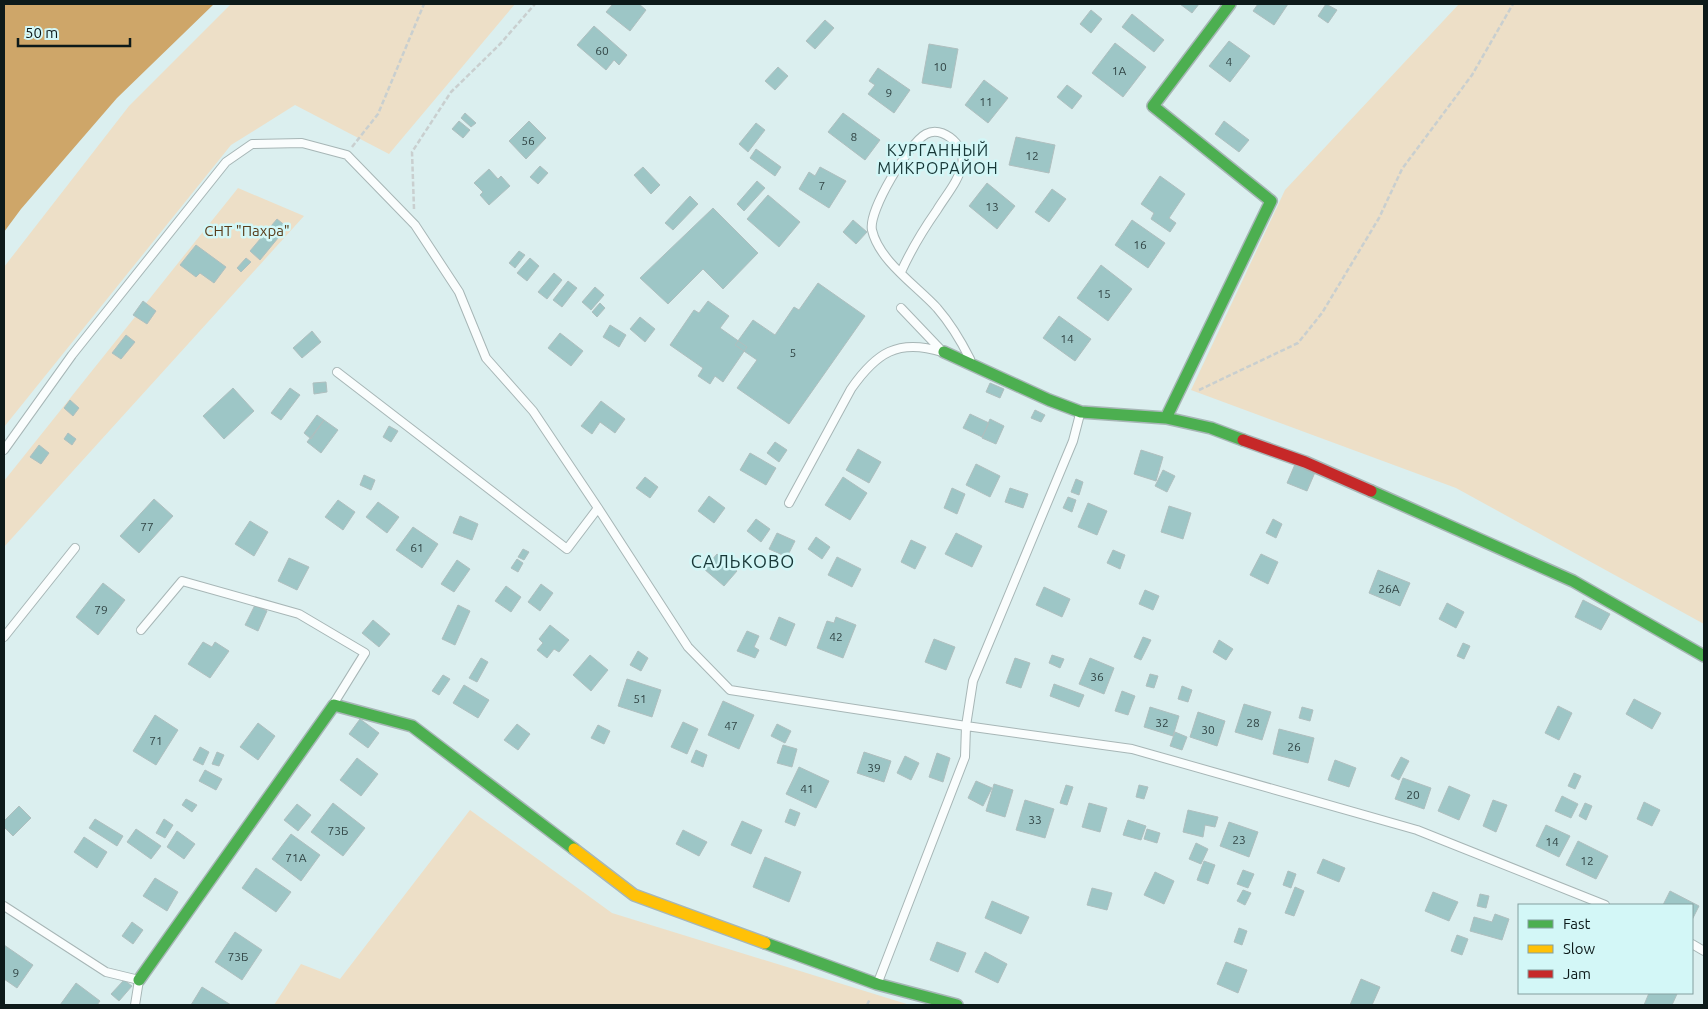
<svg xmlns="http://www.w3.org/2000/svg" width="1708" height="1009" viewBox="0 0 1708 1009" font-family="Ubuntu,sans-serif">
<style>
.green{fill:#eddfc7}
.water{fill:#cea669}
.building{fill:#9dc6c6;stroke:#afbfbf}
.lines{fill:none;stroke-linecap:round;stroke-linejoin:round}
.lane-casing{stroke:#a7b6b6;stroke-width:10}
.fast-casing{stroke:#a7b6b6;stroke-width:14}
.slow-casing{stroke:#a7b6b6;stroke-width:14}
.jam-casing{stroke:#a7b6b6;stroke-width:14}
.path{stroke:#c9cfcf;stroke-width:2.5;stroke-dasharray:5 2.5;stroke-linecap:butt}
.lane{stroke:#fafdfd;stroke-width:8}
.fast{stroke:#4caf50;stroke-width:11}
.slow{stroke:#ffc107;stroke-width:11}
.jam{stroke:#c62828;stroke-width:11}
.labels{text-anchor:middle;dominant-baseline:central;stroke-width:5;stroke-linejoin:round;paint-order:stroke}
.number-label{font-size:12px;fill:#314545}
.park-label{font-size:15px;fill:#593d1b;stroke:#d3f7f7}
.neighbourhood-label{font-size:16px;letter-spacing:1px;fill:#173737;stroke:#d3f7f7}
.quarter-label{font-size:18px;letter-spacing:1px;fill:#173737;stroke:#d3f7f7}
</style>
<rect width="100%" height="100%" fill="#dbefef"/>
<path class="green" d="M231 4H515L389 154 295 105 231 145 4 427V267L129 106Z
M1459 4H1704V624L1456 488 1191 390 1285 190Z
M238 188 304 216 4 547V481Z
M470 810 612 913 910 1005H274L301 964 340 979Z"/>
<path class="water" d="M4 4H214L117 98 21 209 4 232Z"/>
<path class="building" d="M613 4H639L646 10 630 31 606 12Z
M1180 4H1199L1192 13Z
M1258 4H1288L1274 25 1253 11Z
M1326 4 1337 10 1328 23 1318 16Z
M1091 10 1102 19 1091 33 1080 24Z
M1132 14 1164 40 1154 52 1122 27Z
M825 20 834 28 815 49 806 41Z
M594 26 627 55 619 65 614 60 606 70 577 45Z
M1229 41 1250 56 1230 82 1209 66Z
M1115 43 1146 67 1123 97 1092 73Z
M929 44 958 49 951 88 922 83Z
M778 67 788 76 775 90 765 81Z
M878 68 910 90 894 113 868 94 875 85 869 81Z
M984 80 1008 98 988 123 965 105Z
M1067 85 1082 96 1072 109 1057 97Z
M465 113 476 123 471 127 461 118Z
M843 113 880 140 865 160 828 132Z
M459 121 470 130 463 138 452 129Z
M529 121 546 138 526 159 509 141Z
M1224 121 1249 140 1239 152 1215 134Z
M756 123 765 130 748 152 739 144Z
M1016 137 1055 145 1049 173 1009 165Z
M756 149 781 167 775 176 750 158Z
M540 166 548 173 538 184 530 177Z
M643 167 660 185 651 194 634 175Z
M820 167 846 181 829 208 799 189 809 172 815 176Z
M489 169 498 179 501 176 510 186 489 205 480 195 483 192 474 183Z
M1160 176 1185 194 1169 218 1176 223 1170 232 1151 219 1154 213 1141 204Z
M757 181 765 188 744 211 737 204Z
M987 183 1015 206 997 229 969 206Z
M1052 189 1066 199 1049 222 1035 212Z
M768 195 800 222 779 247 747 219Z
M690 196 698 204 673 230 665 223Z
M713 208 758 253 723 289 703 269 668 304 640 278Z
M277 219 287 227 260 260 250 251Z
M853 220 867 232 856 244 843 232Z
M1132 220 1165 243 1148 268 1115 245Z
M196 245 226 267 214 283 200 273 196 277 180 265Z
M519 251 525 255 515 268 509 263Z
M246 258 251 262 241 272 237 268Z
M530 258 539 266 527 281 517 273Z
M1101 265 1132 289 1108 321 1077 298Z
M554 273 562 280 547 299 538 292Z
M568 281 577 288 562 307 553 300Z
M818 283 865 316 789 424 737 388 757 360 735 345 753 320 775 335 794 307 799 310Z
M595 287 604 295 591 310 582 302Z
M143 301 156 311 147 324 133 315Z
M708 301 729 316 720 328 747 347 723 382 715 376 710 384 698 376 703 368 670 345 694 310 699 313Z
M600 303 605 308 597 317 592 312Z
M1059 316 1091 339 1075 361 1043 338Z
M640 317 655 329 645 342 630 329Z
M610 325 626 335 619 347 603 337Z
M312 331 321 342 302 358 293 348Z
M560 333 583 351 571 366 548 348Z
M126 335 135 342 121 359 112 353Z
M326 382 327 392 314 394 313 383Z
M990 383 1004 389 1000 398 986 392Z
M233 388 254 411 224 439 203 416Z
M290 388 300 395 281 420 271 413Z
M70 400 79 408 73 416 64 408Z
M601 401 625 419 615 433 600 422 592 434 581 426Z
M1035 410 1045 415 1041 422 1031 418Z
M970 414 989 423 982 437 963 428Z
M317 415 324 420 311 439 304 433Z
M990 419 1004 426 996 444 982 438Z
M324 420 338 430 321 453 307 442Z
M389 426 398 431 391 442 383 437Z
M68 433 76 439 72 445 64 439Z
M775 442 787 450 779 462 767 453Z
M39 445 49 453 41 464 30 457Z
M858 449 881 462 869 483 846 470Z
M1141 450 1163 457 1156 481 1134 474Z
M750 453 776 468 766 485 740 470Z
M1296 462 1316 470 1307 491 1287 483Z
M976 464 1000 476 990 497 966 485Z
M1163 470 1175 476 1167 492 1155 486Z
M364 475 375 480 371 490 360 485Z
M645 477 658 487 650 498 636 488Z
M843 477 867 493 850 520 825 505Z
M1076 479 1083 482 1079 495 1071 492Z
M952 488 965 494 957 514 944 508Z
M1010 488 1028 494 1023 508 1005 502Z
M709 496 725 508 714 523 698 511Z
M1068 497 1076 500 1072 512 1063 508Z
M154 499 173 516 139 553 120 536Z
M338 500 355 512 343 530 325 517Z
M378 502 399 517 387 533 366 517Z
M1088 503 1107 511 1097 535 1078 527Z
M1169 506 1191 513 1183 539 1161 532Z
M460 516 478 524 472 540 453 533Z
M756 519 770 529 761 542 747 531Z
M1273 519 1282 524 1276 538 1266 533Z
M250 521 268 532 254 556 235 544Z
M413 527 438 544 422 568 396 550Z
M777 533 795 541 787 557 769 549Z
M956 533 982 546 972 567 945 554Z
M816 537 830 547 822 559 808 549Z
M911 540 926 547 915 569 901 562Z
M523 549 529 552 524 560 518 557Z
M1113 550 1125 555 1120 569 1107 563Z
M717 554 737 571 724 586 704 569Z
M1261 554 1278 562 1268 584 1250 575Z
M837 557 861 569 852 587 828 575Z
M289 558 309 567 297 590 278 581Z
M517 559 523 563 518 572 511 568Z
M457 560 470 569 454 592 441 584Z
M1378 570 1410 583 1400 606 1369 593Z
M103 583 125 600 98 635 76 617Z
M541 584 553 593 540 611 528 602Z
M506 586 521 597 511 612 495 601Z
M1044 587 1070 599 1062 617 1036 605Z
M1145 590 1159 596 1153 610 1139 604Z
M1583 600 1610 614 1601 630 1575 617Z
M1447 603 1464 612 1456 628 1439 619Z
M255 605 267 611 258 631 245 625Z
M458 605 470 611 455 645 442 639Z
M779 617 795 624 786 646 770 639Z
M836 617 856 625 843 658 817 648 827 621 834 623Z
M373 620 390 634 379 647 362 633Z
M550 625 569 640 559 652 554 649 547 658 537 650 543 643 539 639Z
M747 631 759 636 754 647 759 650 755 658 737 651Z
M1143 637 1151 640 1141 660 1134 657Z
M934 639 955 647 946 670 925 662Z
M1219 640 1233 649 1226 660 1213 652Z
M203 642 212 647 215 642 229 651 210 678 188 664Z
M1463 643 1470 646 1464 659 1457 656Z
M638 651 648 658 641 671 630 665Z
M590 655 608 670 591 691 573 675Z
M1052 655 1064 659 1060 668 1049 663Z
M481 658 488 662 477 682 469 678Z
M1015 658 1030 663 1021 688 1006 683Z
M1090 658 1114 668 1104 694 1079 684Z
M1150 674 1158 676 1154 688 1146 686Z
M443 675 450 679 439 695 432 691Z
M627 679 661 690 652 717 618 706Z
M1054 684 1084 695 1079 707 1050 696Z
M464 685 489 700 478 718 453 703Z
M1182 686 1192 690 1188 702 1178 699Z
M1122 691 1135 696 1128 715 1115 711Z
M1634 699 1661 713 1652 729 1626 714Z
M723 701 754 715 739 749 708 735Z
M1244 704 1271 712 1262 740 1235 732Z
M1558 706 1572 713 1559 740 1545 733Z
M1150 707 1179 716 1173 736 1144 727Z
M1302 707 1313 710 1310 721 1299 718Z
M1198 712 1225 721 1217 746 1190 737Z
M155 715 178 730 156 765 133 751Z
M360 719 379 733 368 748 349 734Z
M683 722 698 729 687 754 671 747Z
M258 723 275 736 258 760 240 747Z
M517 724 530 734 518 750 504 740Z
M777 724 791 731 785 743 771 736Z
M598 725 610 731 604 744 591 738Z
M1279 729 1314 738 1308 763 1273 754Z
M1175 732 1187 737 1182 750 1170 746Z
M783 745 797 749 792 767 777 763Z
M200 747 209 752 203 765 193 760Z
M696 750 707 755 703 767 691 762Z
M217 752 224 755 219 766 212 764Z
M864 752 891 761 884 782 857 773Z
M937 753 950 758 943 782 929 777Z
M905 756 919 763 911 780 897 773Z
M1401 757 1409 761 1399 780 1391 776Z
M357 758 378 774 361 796 340 780Z
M1335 760 1356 768 1349 787 1328 780Z
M799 767 829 781 816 808 786 794Z
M205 770 222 779 216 790 199 781Z
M1574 773 1581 776 1575 789 1568 786Z
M1403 778 1431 788 1424 809 1395 799Z
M976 781 992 788 983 806 968 798Z
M994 784 1013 790 1005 817 986 811Z
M1066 785 1073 787 1067 805 1060 803Z
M1139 785 1148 787 1144 799 1136 797Z
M1449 786 1470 795 1459 820 1438 811Z
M1562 796 1578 804 1571 818 1555 811Z
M186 799 197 805 192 812 182 805Z
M1025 800 1054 809 1045 838 1016 830Z
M1493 800 1507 805 1496 832 1483 826Z
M1644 802 1660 810 1652 826 1637 819Z
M333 803 365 828 343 856 311 832Z
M1089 803 1107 808 1100 832 1082 827Z
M1585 803 1592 806 1586 820 1579 816Z
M297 804 311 815 298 831 284 820Z
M19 806 31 818 13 836 4 827V821Z
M790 809 800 813 795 826 785 822Z
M1188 810 1218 817 1215 827 1205 825 1203 837 1183 832Z
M95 819 123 836 117 846 89 828Z
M164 819 173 825 165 838 156 833Z
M1128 820 1146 826 1141 840 1123 835Z
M742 821 762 830 751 854 731 845Z
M1229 822 1258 832 1249 857 1220 846Z
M1546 825 1570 836 1559 857 1536 846Z
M136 829 161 846 151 859 127 842Z
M1147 829 1160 833 1157 843 1144 839Z
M683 830 707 842 699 856 676 844Z
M177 831 195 844 184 859 167 847Z
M291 834 320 855 301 881 272 859Z
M84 837 107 852 97 868 74 852Z
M1578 841 1608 856 1596 879 1566 865Z
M1196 843 1208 849 1201 864 1189 859Z
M765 857 801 872 789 902 753 887Z
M1323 859 1345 868 1339 882 1317 873Z
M1204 861 1215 865 1208 884 1197 880Z
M256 868 291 892 276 912 242 888Z
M1243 870 1254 874 1248 888 1237 884Z
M1288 871 1296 874 1291 888 1283 885Z
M1155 872 1174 881 1164 904 1144 895Z
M155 878 178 892 167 911 143 896Z
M1295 887 1304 891 1294 916 1285 913Z
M1092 888 1112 893 1107 910 1087 905Z
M1243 890 1251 893 1245 905 1237 901Z
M1670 891 1699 906 1692 920V905H1663Z
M1433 892 1458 902 1449 921 1425 911Z
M1480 894 1489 896 1486 908 1477 906Z
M992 901 1029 917 1021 934 985 918Z
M1495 914 1509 919 1502 940 1470 931 1474 917 1492 922Z
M132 922 143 930 133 944 122 936Z
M1239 928 1247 931 1242 945 1234 942Z
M235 932 262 950 242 980 215 962Z
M1457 935 1468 939 1462 955 1451 951Z
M937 942 966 953 958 972 930 960Z
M4 945 33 965 17 988 4 979Z
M985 952 1007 964 998 983 975 972Z
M1226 962 1247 970 1238 993 1217 984Z
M1361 979 1380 987 1372 1005H1350Z
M124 980 132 986 119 1001 111 994Z
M76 983 100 1001 97 1005H60Z
M202 987 231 1005H191Z
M1649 993H1674L1677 994 1672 1005H1644Z"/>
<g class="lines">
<defs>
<path id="lane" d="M901 272C911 250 923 230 937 210 946 195 959 181 962 164 964 156 961 149 956 143 949 135 937 128 926 134 909 143 868 211 872 230 879 261 917 286 937 308 950 323 961 341 970 359
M901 308 942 351
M337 372 567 549 598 508
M4 450 72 355 226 162 252 144 302 143 347 155 415 225 459 292 486 358 533 411 598 508 688 647 730 690 966 726 1132 749 1417 830 1605 905
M789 503 851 389C876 353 898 338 942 352
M141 630 182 581 299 614 365 653 334 703
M4 637 75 548
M4 906 106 972 139 980 135 1005
M1692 944 1704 951
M878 982 965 757 966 726 973 681 1073 441 1080 414"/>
<path id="fast" d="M944 352 1049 400 1081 412 1166 418 1211 428 1243 440
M1166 418 1271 201 1153 106 1230 4
M1371 491 1573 581 1704 656
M765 943 877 984 957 1005
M139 980 334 705 412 726 574 849"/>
<path id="slow" d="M574 849 634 895 765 943"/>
<path id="jam" d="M1243 440 1305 462 1371 491"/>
</defs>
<use href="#lane" class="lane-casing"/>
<use href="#fast" class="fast-casing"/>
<use href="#slow" class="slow-casing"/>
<use href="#jam" class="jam-casing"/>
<path class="path" d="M352 147 378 114 424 4
M414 209 412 152 451 92 501 43 535 4
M1199 390 1298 343 1322 313 1379 218 1402 169 1472 75 1513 4
M867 1005 870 999"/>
<use href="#lane" class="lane"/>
<use href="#fast" class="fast"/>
<use href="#slow" class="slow"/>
<use href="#jam" class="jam"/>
</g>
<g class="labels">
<g class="number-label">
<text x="602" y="50">60</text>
<text x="1229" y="61">4</text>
<text x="940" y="66">10</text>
<text x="1119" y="70">1А</text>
<text x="889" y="92">9</text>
<text x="986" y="101">11</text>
<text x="854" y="136">8</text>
<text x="528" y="140">56</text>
<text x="1032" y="155">12</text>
<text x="822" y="185">7</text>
<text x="992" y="206">13</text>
<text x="1140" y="244">16</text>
<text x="1104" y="293">15</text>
<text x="1067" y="338">14</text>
<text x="793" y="352">5</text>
<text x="147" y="526">77</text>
<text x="417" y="547">61</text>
<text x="1389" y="588">26А</text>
<text x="101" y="609">79</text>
<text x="836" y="636">42</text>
<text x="1097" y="676">36</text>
<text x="640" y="698">51</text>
<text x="1162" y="722">32</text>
<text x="1253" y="722">28</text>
<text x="731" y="725">47</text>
<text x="1208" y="729">30</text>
<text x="156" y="740">71</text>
<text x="1294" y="746">26</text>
<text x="874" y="767">39</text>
<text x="807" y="788">41</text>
<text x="1413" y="794">20</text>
<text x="1035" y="819">33</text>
<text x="338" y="830">73Б</text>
<text x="1239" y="839">23</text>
<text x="1552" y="841">14</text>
<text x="296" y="857">71А</text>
<text x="1587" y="860">12</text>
<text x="238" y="956">73Б</text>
<text x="16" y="972">9</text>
</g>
<g class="park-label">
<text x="247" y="230">СНТ "Пахра"</text>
</g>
<g class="neighbourhood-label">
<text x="938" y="150">КУРГАННЫЙ<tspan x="938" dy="18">МИКРОРАЙОН</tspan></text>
</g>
<g class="quarter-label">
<text x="743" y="561">САЛЬКОВО</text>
</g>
</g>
<rect width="1708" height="1009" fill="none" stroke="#0d1a1a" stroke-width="10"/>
<rect x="1518" y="904" width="175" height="90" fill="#d3f7f7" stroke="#849f9f"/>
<rect x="1528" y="920" width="25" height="8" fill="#4caf50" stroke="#849f9f"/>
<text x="1563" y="929" font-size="15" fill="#0d1a1a">Fast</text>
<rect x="1528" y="945" width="25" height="8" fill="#ffc107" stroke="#849f9f"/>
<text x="1563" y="954" font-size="15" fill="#0d1a1a">Slow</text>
<rect x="1528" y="970" width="25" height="8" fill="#c62828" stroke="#849f9f"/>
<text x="1563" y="979" font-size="15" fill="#0d1a1a">Jam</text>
<path d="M18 38v8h112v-8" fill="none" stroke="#0d1a1a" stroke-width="2.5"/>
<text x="25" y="38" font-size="15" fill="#0d1a1a" stroke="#d3f7f7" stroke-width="4" paint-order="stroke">50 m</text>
</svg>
